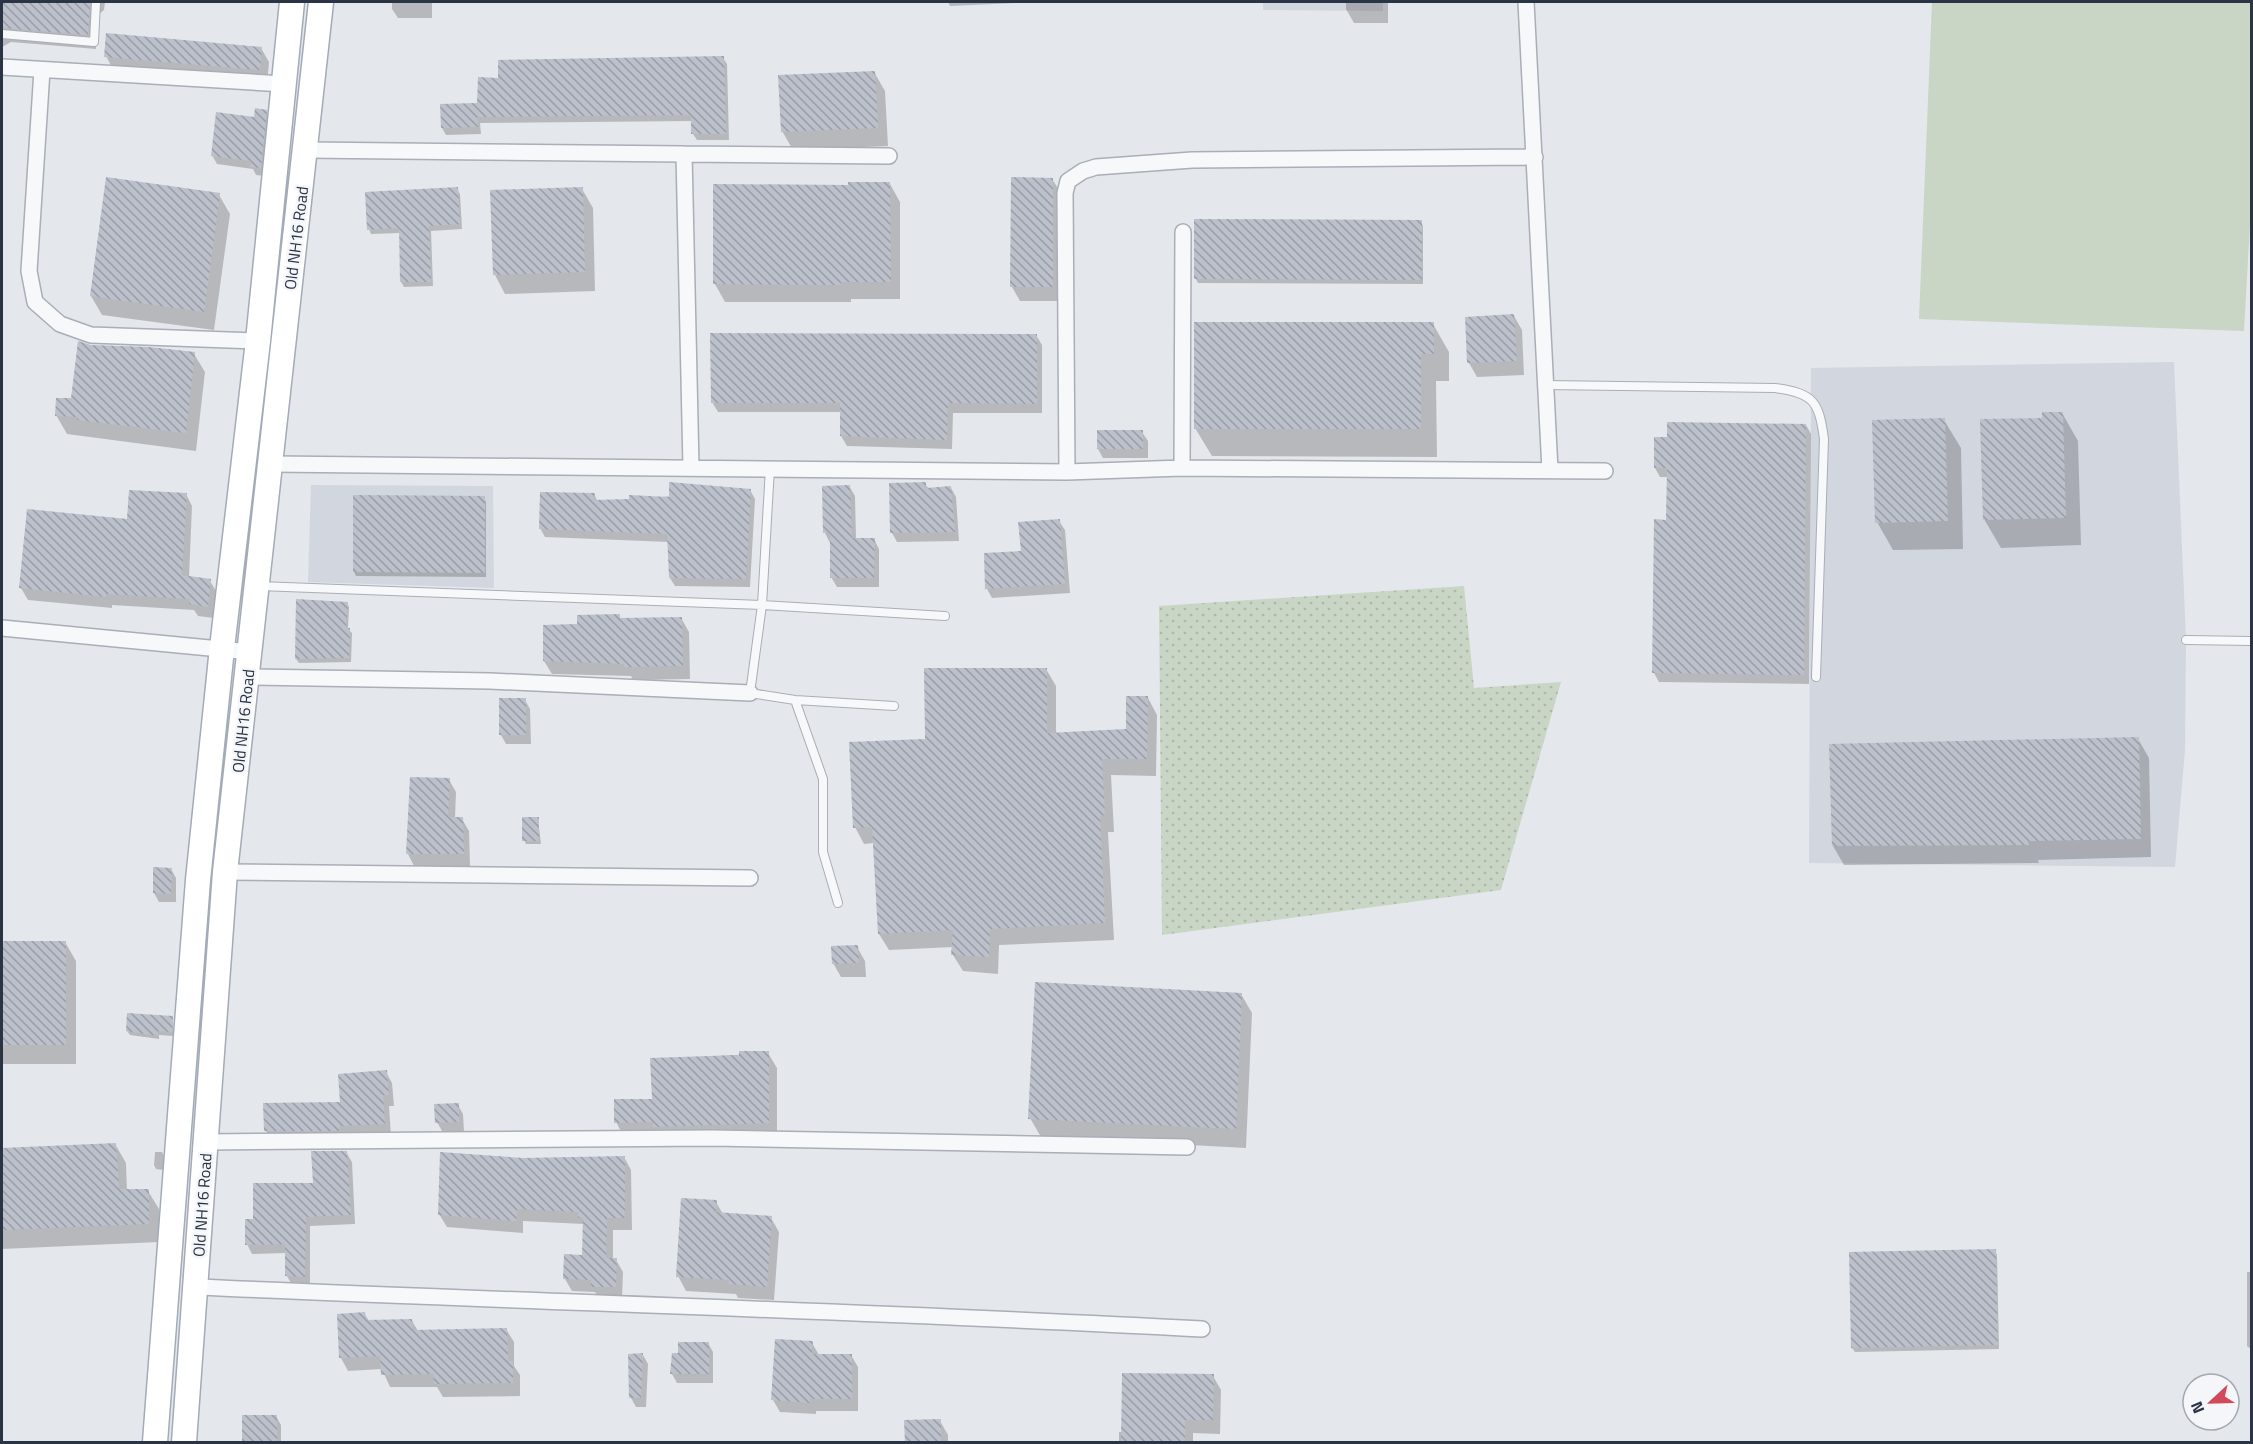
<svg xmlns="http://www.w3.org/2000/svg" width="2253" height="1444" viewBox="0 0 2253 1444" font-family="'Titillium Web',sans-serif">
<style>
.built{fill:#d2d6de}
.grass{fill:url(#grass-dots)}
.park{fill:#c9d6c5}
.shadow{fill:#0003}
.building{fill:url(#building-back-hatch)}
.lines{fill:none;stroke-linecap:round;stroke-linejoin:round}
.service-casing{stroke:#a9aeb7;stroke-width:10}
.minor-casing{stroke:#a9aeb7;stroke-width:18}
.primary-casing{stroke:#a3abb8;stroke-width:27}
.service{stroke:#f7f8fa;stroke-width:8}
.minor{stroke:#f7f8fa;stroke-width:15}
.primary{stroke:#fff;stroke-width:24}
.labels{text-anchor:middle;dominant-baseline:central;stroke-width:5;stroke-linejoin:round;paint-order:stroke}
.street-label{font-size:16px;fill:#2b3445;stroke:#f4f6f9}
</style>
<defs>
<pattern id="grass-dots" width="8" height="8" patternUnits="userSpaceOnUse" patternTransform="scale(1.5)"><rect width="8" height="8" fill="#c9d6c5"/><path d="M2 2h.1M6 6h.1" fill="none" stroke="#adb8ab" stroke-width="1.8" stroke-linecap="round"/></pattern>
<pattern id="building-back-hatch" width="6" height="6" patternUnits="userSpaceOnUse" patternTransform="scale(1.5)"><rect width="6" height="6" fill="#bbc0ca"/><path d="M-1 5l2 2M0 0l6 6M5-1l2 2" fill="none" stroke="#989da6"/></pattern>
</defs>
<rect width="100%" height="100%" fill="#e4e7ec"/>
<path class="built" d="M1263 2H1383V11L1263 10Z
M2174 362 2186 640 2185 750 2175 867 1809 863 1811 368Z
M311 485 493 486 494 588 308 582Z"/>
<path class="grass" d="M1464 586 1474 688 1561 682 1501 890 1162 935 1159 606Z"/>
<path class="park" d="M1932 2H2251L2252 189 2244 331 1919 319Z"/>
<path class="shadow" d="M2 2H105L104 10 97 16 96 49 11 42 2 47Z
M392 2H432V18H398L392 9Z
M894 2H1016V3L950 6 948 2Z
M1346 2H1388V23H1354L1346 9Z
M261 48 269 62 267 84 114 71 106 56Z
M723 58 727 64 729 140H697L693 134V121L480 123 481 134 446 135 442 128 441 106 478 105 499 79Z
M874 72 885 91 888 146 793 150 782 131Z
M266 111 271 120 265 176 256 175 253 169 217 164 212 155Z
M1052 179 1061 193V301H1020L1012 287Z
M890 184 900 202V299H851V302H725L715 284 850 187Z
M457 189 460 194 462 229 431 231 433 286 404 287 401 282 400 233 371 234 369 229Z
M582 189 593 208 595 291 505 294 495 275Z
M219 195 230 214 214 330 102 315 91 296Z
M1421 222 1423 226V284L1198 283 1196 279Z
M1514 316 1522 330 1524 375 1477 377 1469 363 1466 318Z
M1433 324 1449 352V381H1436L1437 457 1212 456 1195 428Z
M1036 335 1042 345V413H953L952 449 847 446 841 436 842 412H718L712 402Z
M90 346 194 354 205 372 196 451 67 434 56 415 72 400Z
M2062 413 2078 441 2081 545 2001 548 1984 519Z
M1944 420 1961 448 1963 549 1893 550 1877 522Z
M1806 425 1811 434 1809 684 1659 682 1654 673 1668 521V477H1660L1655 468Z
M1142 432 1148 441V458H1103L1098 449Z
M925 484 929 489 951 488 956 497 959 541 897 542 892 533Z
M849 486 855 496 856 539H874L879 549V587H837L831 577 830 543 825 533Z
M750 490 755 499 750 587 675 586 670 578 669 542 545 537 540 528 594 494 598 502Z
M186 494 192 506 189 578 210 581 217 593 214 618 198 616 194 610 112 605V608L28 600 21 588 128 520Z
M354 497 484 498 486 502V577L356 576 354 572Z
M1059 521 1065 530 1070 593 992 598 987 589Z
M298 600 347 603 349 607 348 629 352 633 351 662 299 663 296 659Z
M619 616 621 619 681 618 689 632 690 679 633 680 631 676 552 674 544 661 578 626Z
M1046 669 1056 686V734L1127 730 1148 698 1157 715 1156 776 1111 775 1114 832H1108L1114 940 999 945 998 974 963 971 953 955V947L889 950 879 934 874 843 864 844 855 827 926 740Z
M525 700 530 709 531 744H506L501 735Z
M2138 739 2149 758 2151 857 2038 860 2039 863 1844 865 1833 846Z
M449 780 456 792 455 819H462L469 831 470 866H414L408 854V819Z
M538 819 541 844H526L524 840Z
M171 869 176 878V902H159L154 893Z
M2 942H65L76 961V1064H2Z
M857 947 865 961 866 977H841L833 963Z
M1241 994 1252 1013 1246 1148 1041 1137 1030 1118Z
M172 1017 174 1036 159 1035V1039L130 1035 127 1031Z
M768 1053 777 1068V1138L624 1137 616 1122 654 1101 652 1060Z
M386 1072 392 1083 394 1106H389L391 1135 272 1142 266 1131 342 1103Z
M458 1105 463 1114 464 1131H442L437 1122Z
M115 1144 126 1163 127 1191H148L159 1209V1242L2 1249V1149Z
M155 1152H162L164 1156 163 1170 156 1169 154 1165Z
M346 1152 352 1162 355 1224 310 1226V1285H292L287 1276 286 1253 252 1254 247 1244 314 1185Z
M624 1157 631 1170 632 1230H613V1260H616L623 1272 622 1299H599L595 1292 572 1291 565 1279 584 1257 583 1224 523 1221V1233L447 1227 439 1214 523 1159Z
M716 1202 723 1214 771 1218 779 1232 774 1300 738 1298 736 1294 686 1291 678 1276Z
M1995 1251 1997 1255 1999 1349 1855 1352 1852 1348Z
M2247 1272H2252V1350L2247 1346Z
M364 1313 369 1321H412L418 1331 506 1329 514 1342V1366L520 1375V1396L443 1397 437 1387H390L382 1369 348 1371 341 1358Z
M708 1343 713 1352V1383H677L672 1374Z
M812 1343 819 1355H851L858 1367V1411H816V1414L780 1412 773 1400Z
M643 1355 648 1364 646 1407H636L631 1398Z
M1213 1376 1221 1390 1220 1434 1193 1433V1442H1119V1432H1123Z
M276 1416 281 1425V1442H243Z
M940 1421 948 1435V1442H906Z"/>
<path class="building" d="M2 2H90L88 35 2 28Z
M106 33 262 47 260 70 104 57Z
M724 56 726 134H691V115L477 117 478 127 441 128 440 104 477 103 478 77 498 78V60Z
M875 71 878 128 781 132 778 75Z
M255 108 267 110 261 168 250 167 251 161 211 156 216 112 254 117Z
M106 177 220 193 204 312 90 296Z
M1011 177 1053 178V287H1010Z
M848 182H890L891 282H841V285L713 284V184L848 185Z
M458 187 460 224 429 226 431 282H400L399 228 367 230 365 192Z
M583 187 585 272 493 275 490 190Z
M1194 219 1422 220V280L1194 279Z
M1514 314 1517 361 1467 363 1465 317Z
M1194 322H1434V354H1421V429H1194Z
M710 333 1037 334V404L948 403 947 440 840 436V403H711Z
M78 341 91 345 149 347 195 352 186 433 77 420 78 417 55 416 56 398H71Z
M2042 412H2063L2066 518 1983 520 1980 419 2042 418Z
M1945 418 1948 521 1875 523 1872 420Z
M1667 422 1806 424 1804 675 1652 673 1654 519 1666 520 1667 468H1654V437H1667Z
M1097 430H1143V449H1097Z
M669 482 751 489 746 579 669 578 667 534 539 529 540 492 595 493 594 500 629 499V495L669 497Z
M926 482V488L951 486 955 532 890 533 889 483Z
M850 485 852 538H875L874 578H830V533H823L822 486Z
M129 490 187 493 182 575 211 579 208 607 189 604 190 599 106 594V597L19 588 27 509 127 519Z
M353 495 485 496V573L353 572Z
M1060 519 1065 584 985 589 984 553 1021 551 1018 522Z
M296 599 348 602 346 628H350L349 658 295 659Z
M620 614V618L682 617 683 666 624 667V664L543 661V625L577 624V615Z
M924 668H1047V733L1126 729V696H1148L1147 759H1102L1105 815 1100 816 1105 923 990 929 989 957 951 955 953 930 878 934 872 827 853 828 849 742 925 739Z
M499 698H526V735H499Z
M2139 737 2141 839 2028 841 2029 845 1832 846 1829 744Z
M410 777 450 778 448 817H463L464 854H406Z
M522 817H539V841H522Z
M153 867 172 868 171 894 153 893Z
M2 941H66V1045H2Z
M858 945 859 963 832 964 831 946Z
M1035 982 1242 993 1236 1129 1028 1119Z
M127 1013 173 1016 172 1032 158 1031V1036L126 1031Z
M739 1051H769V1123L653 1127V1122L614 1123V1099H652L650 1058 739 1055Z
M387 1070 389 1095H383L385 1124 339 1126V1131H264L263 1103 340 1102 338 1074Z
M459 1103V1122L435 1123 434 1104Z
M116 1143 119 1189H149V1224L2 1230V1148Z
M311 1151H347L351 1215 306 1217 305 1277 285 1276V1244L245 1245V1219H253V1183H313Z
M440 1152 523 1158 625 1156V1218H607L606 1258H617L616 1287H591V1280L563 1279 564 1254 582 1255 583 1218H578V1212L517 1209 516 1221 438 1215Z
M681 1198 717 1200 716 1212 772 1216 767 1287 729 1284V1280L676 1277Z
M1996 1249 1998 1345 1851 1348 1849 1252Z
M365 1312 366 1320 412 1319 413 1330 507 1328 508 1361H513V1383L434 1384 433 1374 381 1375 380 1356 339 1358 337 1314Z
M775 1339 813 1341 812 1354H852V1399H810V1403L771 1400Z
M678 1342H709V1374H670L672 1353H678Z
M643 1353 641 1398H629L628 1354Z
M1122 1373 1214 1374 1213 1420H1185V1443H1121Z
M242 1415H277V1443H242Z
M941 1419V1443H905L904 1420Z"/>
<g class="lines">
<defs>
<path id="service" d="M2 34 94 42 96 2
M1545 385 1775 388C1814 393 1819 402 1824 439L1816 677
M770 468 762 605 750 693 795 700 894 706
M259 586 762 605 945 616
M2186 640 2252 641
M795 700 823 779V852L838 903"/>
<path id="minor" d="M1526 2 1550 470
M2 67 284 84
M42 70 29 271 35 302 60 324 91 335 258 341
M306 150 684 154 691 467
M684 154 889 156
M272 464 1067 472 1182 468 1605 471
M1182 468 1183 232
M1067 472 1065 193 1068 181 1083 171 1096 167 1192 160 1535 157
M2 628 251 652
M248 677 490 681 750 693
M225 872 750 878
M206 1142 713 1138 1187 1147
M197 1287C532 1302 867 1311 1202 1329"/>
<path id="primary" d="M155 1442 198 880 222 648 258 341 292 2
M184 1442 225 872 321 2"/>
</defs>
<use href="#service" class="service-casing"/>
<use href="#minor" class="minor-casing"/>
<use href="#primary" class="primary-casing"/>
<use href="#service" class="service"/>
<use href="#minor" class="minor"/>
<use href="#primary" class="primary"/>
</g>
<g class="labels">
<g class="street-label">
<text transform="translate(296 238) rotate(-83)">Old NH16 Road</text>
<text transform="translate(243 721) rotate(-84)">Old NH16 Road</text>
<text transform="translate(202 1205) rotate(-86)">Old NH16 Road</text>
</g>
</g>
<rect width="2253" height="1444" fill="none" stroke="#2b3445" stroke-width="6"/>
<g transform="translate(2211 1402) rotate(248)"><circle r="28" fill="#f4f6f9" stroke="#a4a8b1" stroke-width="1.5"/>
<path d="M0-4.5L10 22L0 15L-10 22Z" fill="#d1495b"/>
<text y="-9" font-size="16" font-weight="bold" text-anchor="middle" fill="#2b3445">N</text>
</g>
</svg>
